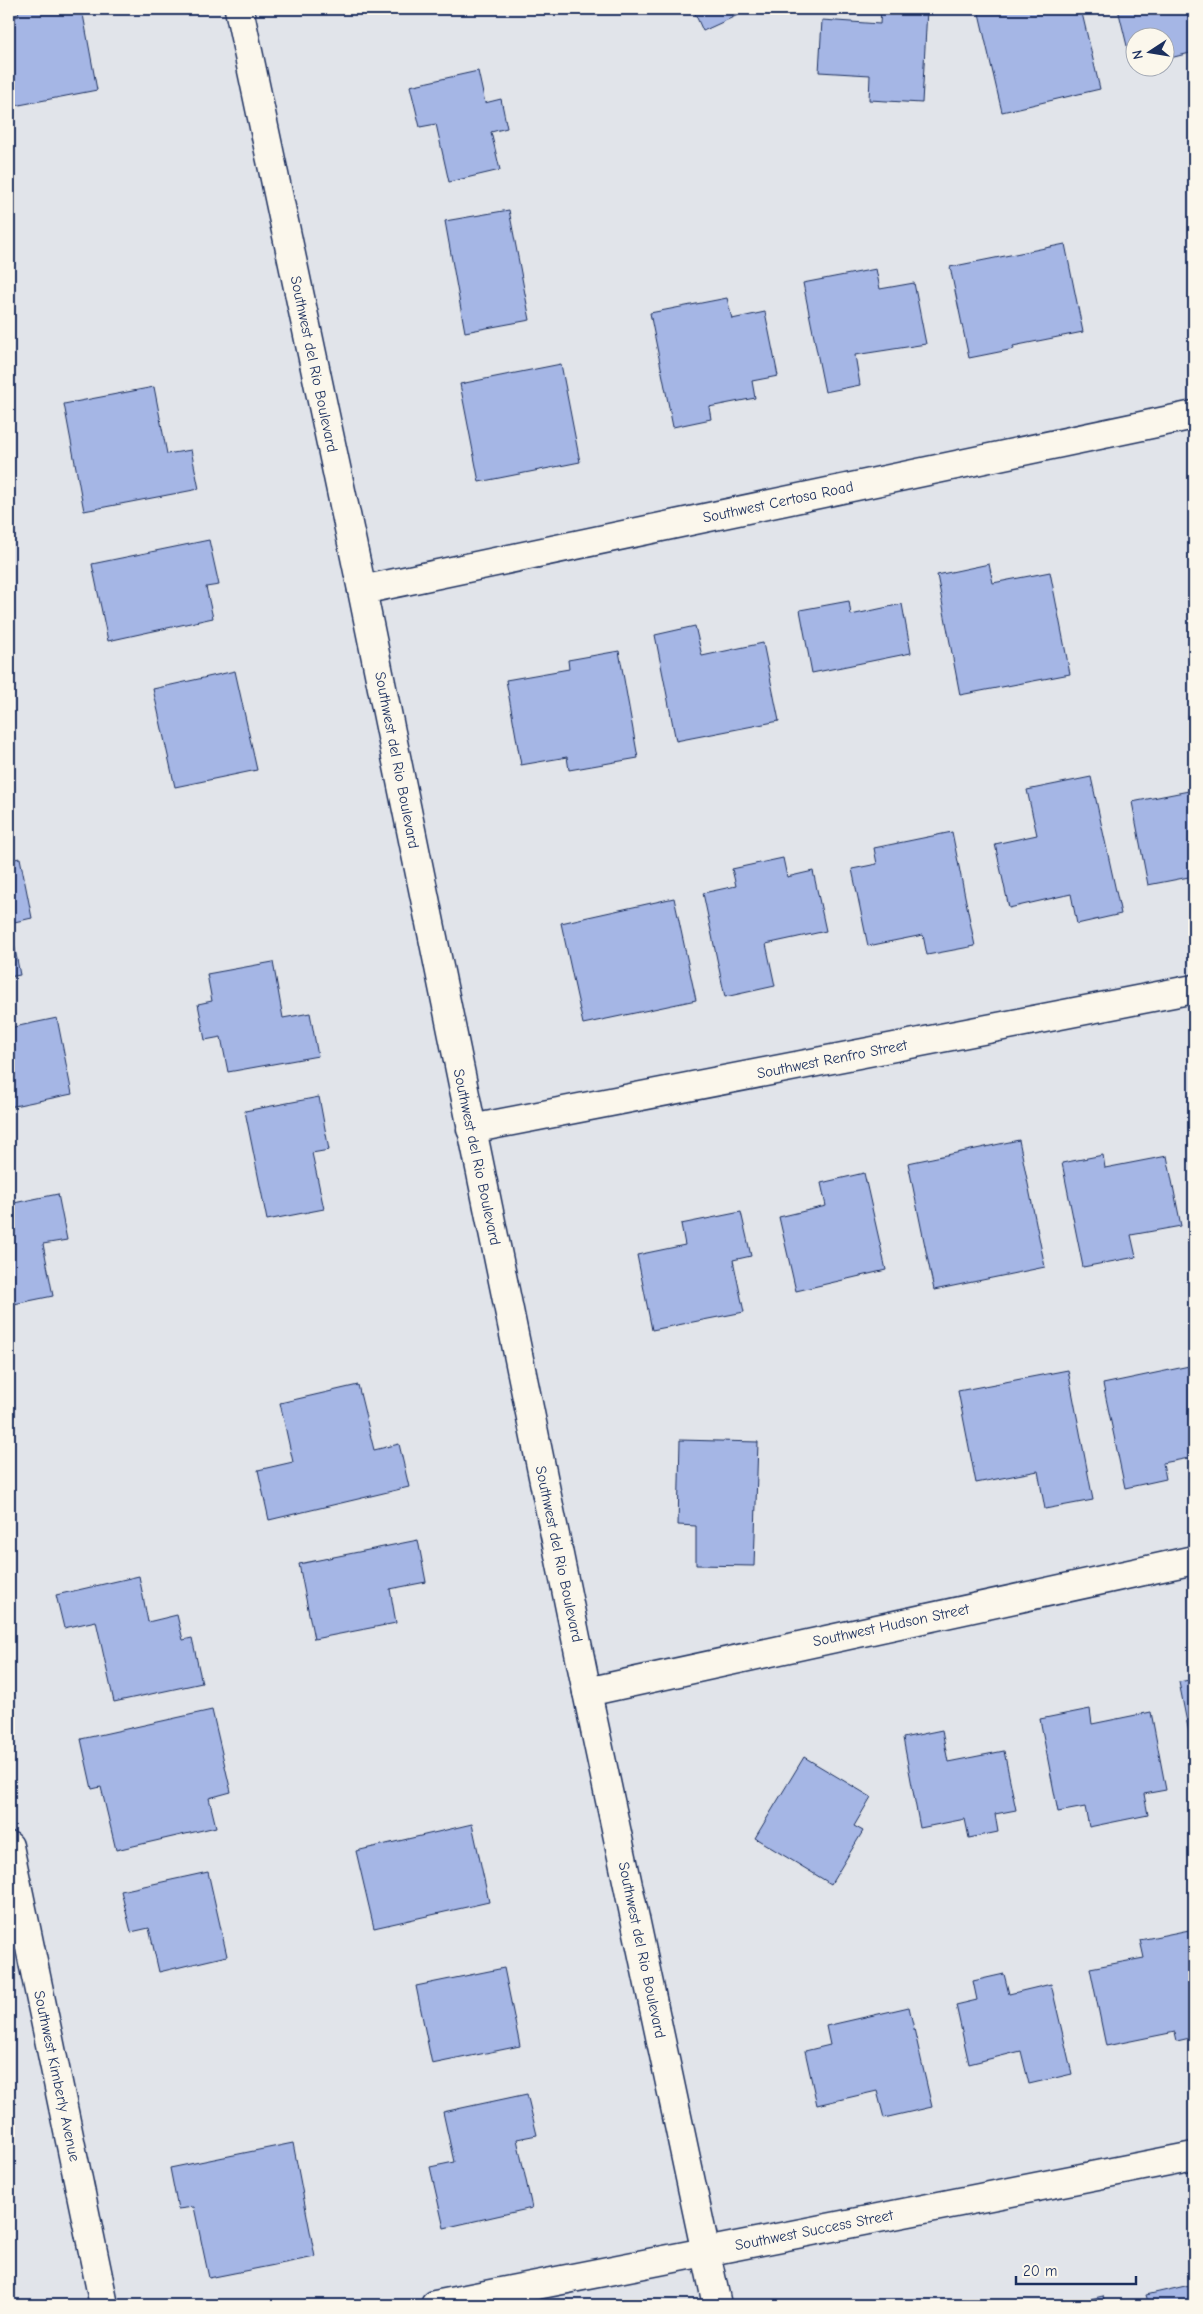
<svg xmlns="http://www.w3.org/2000/svg" width="1203" height="2314" viewBox="0 0 1203 2314" font-family="'Comic Neue',sans-serif">
<style>
.building{fill:#a5b6e5;stroke:#1b2f5e}
.lines{fill:none;stroke-linecap:round;stroke-linejoin:round}
.street-casing{stroke:#1b2f5e;stroke-width:31}
.secondary-casing{stroke:#1b2f5e;stroke-width:31}
.street{stroke:#fbf7ec;stroke-width:28}
.secondary{stroke:#fbf7ec;stroke-width:28}
.labels{text-anchor:middle;dominant-baseline:central;stroke-width:4;stroke-linejoin:round;paint-order:stroke}
.street-label{font-size:15px;fill:#1b2f5e;stroke:#fbf7ec}
</style>
<rect width="100%" height="100%" fill="#e1e4ea"/>
<filter id="ink" filterUnits="userSpaceOnUse"><feTurbulence type="fractalNoise" baseFrequency=".02" numOctaves="2"/><feDisplacementMap in="SourceGraphic" scale="10" xChannelSelector="R" yChannelSelector="G"/><feConvolveMatrix kernelMatrix="1 2 1 2 8 2 1 2 1" color-interpolation-filters="sRGB"/></filter>
<g filter="url(#ink)">
<path class="building" d="M18 9H82L97 90 9 107V18L19 16Z
M693 9H751L703 31Z
M881 9H927L922 103 869 100 870 75 819 72 822 20 880 24Z
M978 9H1081L1100 89 1002 112Z
M1118 9H1194V52L1166 59V38H1136V48L1128 50Z
M478 71 485 103 501 99 507 128 491 132 500 170 449 182 436 124 420 127 410 86Z
M509 210 530 320 465 332 445 221Z
M1065 244 1083 332 1013 346 1014 349 969 358 950 267Z
M876 269 880 289 914 283 926 344 855 355 860 385 825 392 803 283Z
M727 298 732 319 765 312 778 376 752 381 755 398 709 407 711 419 673 427 650 313Z
M561 364 580 462 479 482 460 384Z
M154 387 167 454 191 450 199 489 84 511 64 404Z
M209 540 219 585 206 587 213 618 108 641 92 564Z
M989 564 993 583 1050 572 1070 674 960 695 937 575Z
M849 601 851 615 902 604 911 653 812 673 800 610Z
M695 626 702 656 763 643 779 721 676 741 655 635Z
M619 651 638 758 569 770 567 757 521 765 506 680 569 669 568 660Z
M235 671 257 770 175 787 153 689Z
M1091 777 1121 914 1077 924 1071 894 1009 908 995 844 1037 835 1027 790Z
M1194 790V876L1148 885 1132 802Z
M952 832 975 946 927 955 923 935 868 946 852 869 877 864 874 848Z
M20 858 32 918 10 923 20 975 9 977V860Z
M783 858 787 877 813 871 826 931 766 944 775 986 725 997 703 893 736 886 732 869Z
M674 898 696 1000 583 1024 561 923Z
M273 962 283 1018 310 1013 318 1056 228 1072 221 1037 205 1040 198 1004 212 1001 207 974Z
M57 1018 72 1094 9 1107V1028Z
M319 1097 329 1150 312 1153 324 1209 267 1220 245 1111Z
M1019 1140 1045 1267 934 1290 908 1163Z
M1103 1155 1105 1168 1167 1156 1181 1226 1131 1235 1136 1257 1083 1267 1062 1163Z
M864 1173 886 1270 796 1291 779 1217 826 1206 821 1183Z
M58 1194 67 1240 43 1244 53 1296 9 1305V1204Z
M741 1212 751 1256 733 1260 744 1312 652 1330 637 1255 685 1245 681 1224Z
M1194 1365V1457L1163 1463 1166 1479 1125 1488 1103 1384Z
M1068 1370 1093 1500 1045 1509 1038 1471 976 1483 958 1391Z
M358 1385 374 1450 399 1444 409 1487 269 1520 258 1470 293 1462 280 1403Z
M680 1440 758 1442 754 1566 696 1565V1526L678 1525Z
M418 1540 426 1582 390 1589 396 1623 314 1639 299 1564Z
M139 1576 148 1622 177 1615 183 1640 192 1638 202 1683 114 1702 96 1621 64 1628 56 1595Z
M1194 1679V1758L1179 1682Z
M1090 1709 1092 1724 1151 1712 1166 1790 1144 1794 1148 1815 1089 1827 1085 1807 1058 1812 1040 1719Z
M212 1710 231 1792 209 1798 216 1827 116 1850 101 1787 92 1789 81 1739Z
M942 1730 948 1762 1004 1751 1016 1810 995 1814 998 1832 969 1838 965 1819 920 1828 903 1738Z
M804 1757 871 1797 854 1826 863 1831 831 1884 755 1838Z
M472 1824 489 1902 374 1928 356 1851Z
M208 1872 227 1956 159 1972 149 1928 131 1932 121 1891Z
M1194 1929V2037L1177 2041 1175 2032 1106 2046 1090 1968 1144 1958 1140 1940Z
M504 1968 520 2046 432 2064 416 1986Z
M1004 1974 1009 1994 1051 1984 1072 2074 1029 2084 1021 2051 969 2064 956 2005 977 2000 973 1981Z
M909 2007 932 2107 884 2118 877 2091 817 2105 805 2051 830 2045 826 2026Z
M527 2094 537 2135 517 2139 532 2208 444 2228 430 2167 454 2162 443 2112Z
M293 2143 315 2257 209 2278 194 2207 178 2209 170 2168Z
M1194 2284V2305H1149L1146 2295Z
M1103 2296 1105 2305H1064Z"/>
<g class="lines">
<defs>
<path id="street" d="M362 590 1194 415
M471 1129 1194 989
M587 1692 1194 1560
M9 1846 104 2305
M435 2305 1194 2156"/>
<path id="secondary" d="M239 9 362 590 587 1692 717 2305"/>
</defs>
<use href="#street" class="street-casing"/>
<use href="#secondary" class="secondary-casing"/>
<use href="#street" class="street"/>
<use href="#secondary" class="secondary"/>
</g>
</g>
<g class="labels">
<g class="street-label">
<text transform="translate(314 364) rotate(78)">Southwest del Rio Boulevard</text>
<text transform="translate(778 502) rotate(-12)">Southwest Certosa Road</text>
<text transform="translate(397 760) rotate(79)">Southwest del Rio Boulevard</text>
<text transform="translate(832 1059) rotate(-11)">Southwest Renfro Street</text>
<text transform="translate(477 1157) rotate(78)">Southwest del Rio Boulevard</text>
<text transform="translate(559 1554) rotate(78)">Southwest del Rio Boulevard</text>
<text transform="translate(891 1625) rotate(-12)">Southwest Hudson Street</text>
<text transform="translate(642 1950) rotate(78)">Southwest del Rio Boulevard</text>
<text transform="translate(57 2076) rotate(78)">Southwest Kimberly Avenue</text>
<text transform="translate(814 2230) rotate(-11)">Southwest Success Street</text>
</g>
</g>
<rect width="1203" height="2314" fill="none" stroke="#fbf7ec" stroke-width="30"/>
<rect x="15" y="15" width="1173" height="2284" fill="none" stroke="#1b2f5e" stroke-width="2" filter="url(#ink)"/>
<g transform="translate(1150 52) rotate(258)"><circle r="24" fill="#fbf7ec" stroke="#a1a7b3"/>
<path d="M0-4L9 19L0 12L-9 19Z" fill="#1b2f5e"/>
<text y="-8" font-size="14" font-weight="bold" text-anchor="middle" fill="#1b2f5e">N</text>
</g>
<path d="M1016 2276v8h120v-8" fill="none" stroke="#1b2f5e" stroke-width="2.5"/>
<text x="1023" y="2276" font-size="15" fill="#1b2f5e" stroke="#fbf7ec" stroke-width="4" paint-order="stroke">20 m</text>
</svg>
